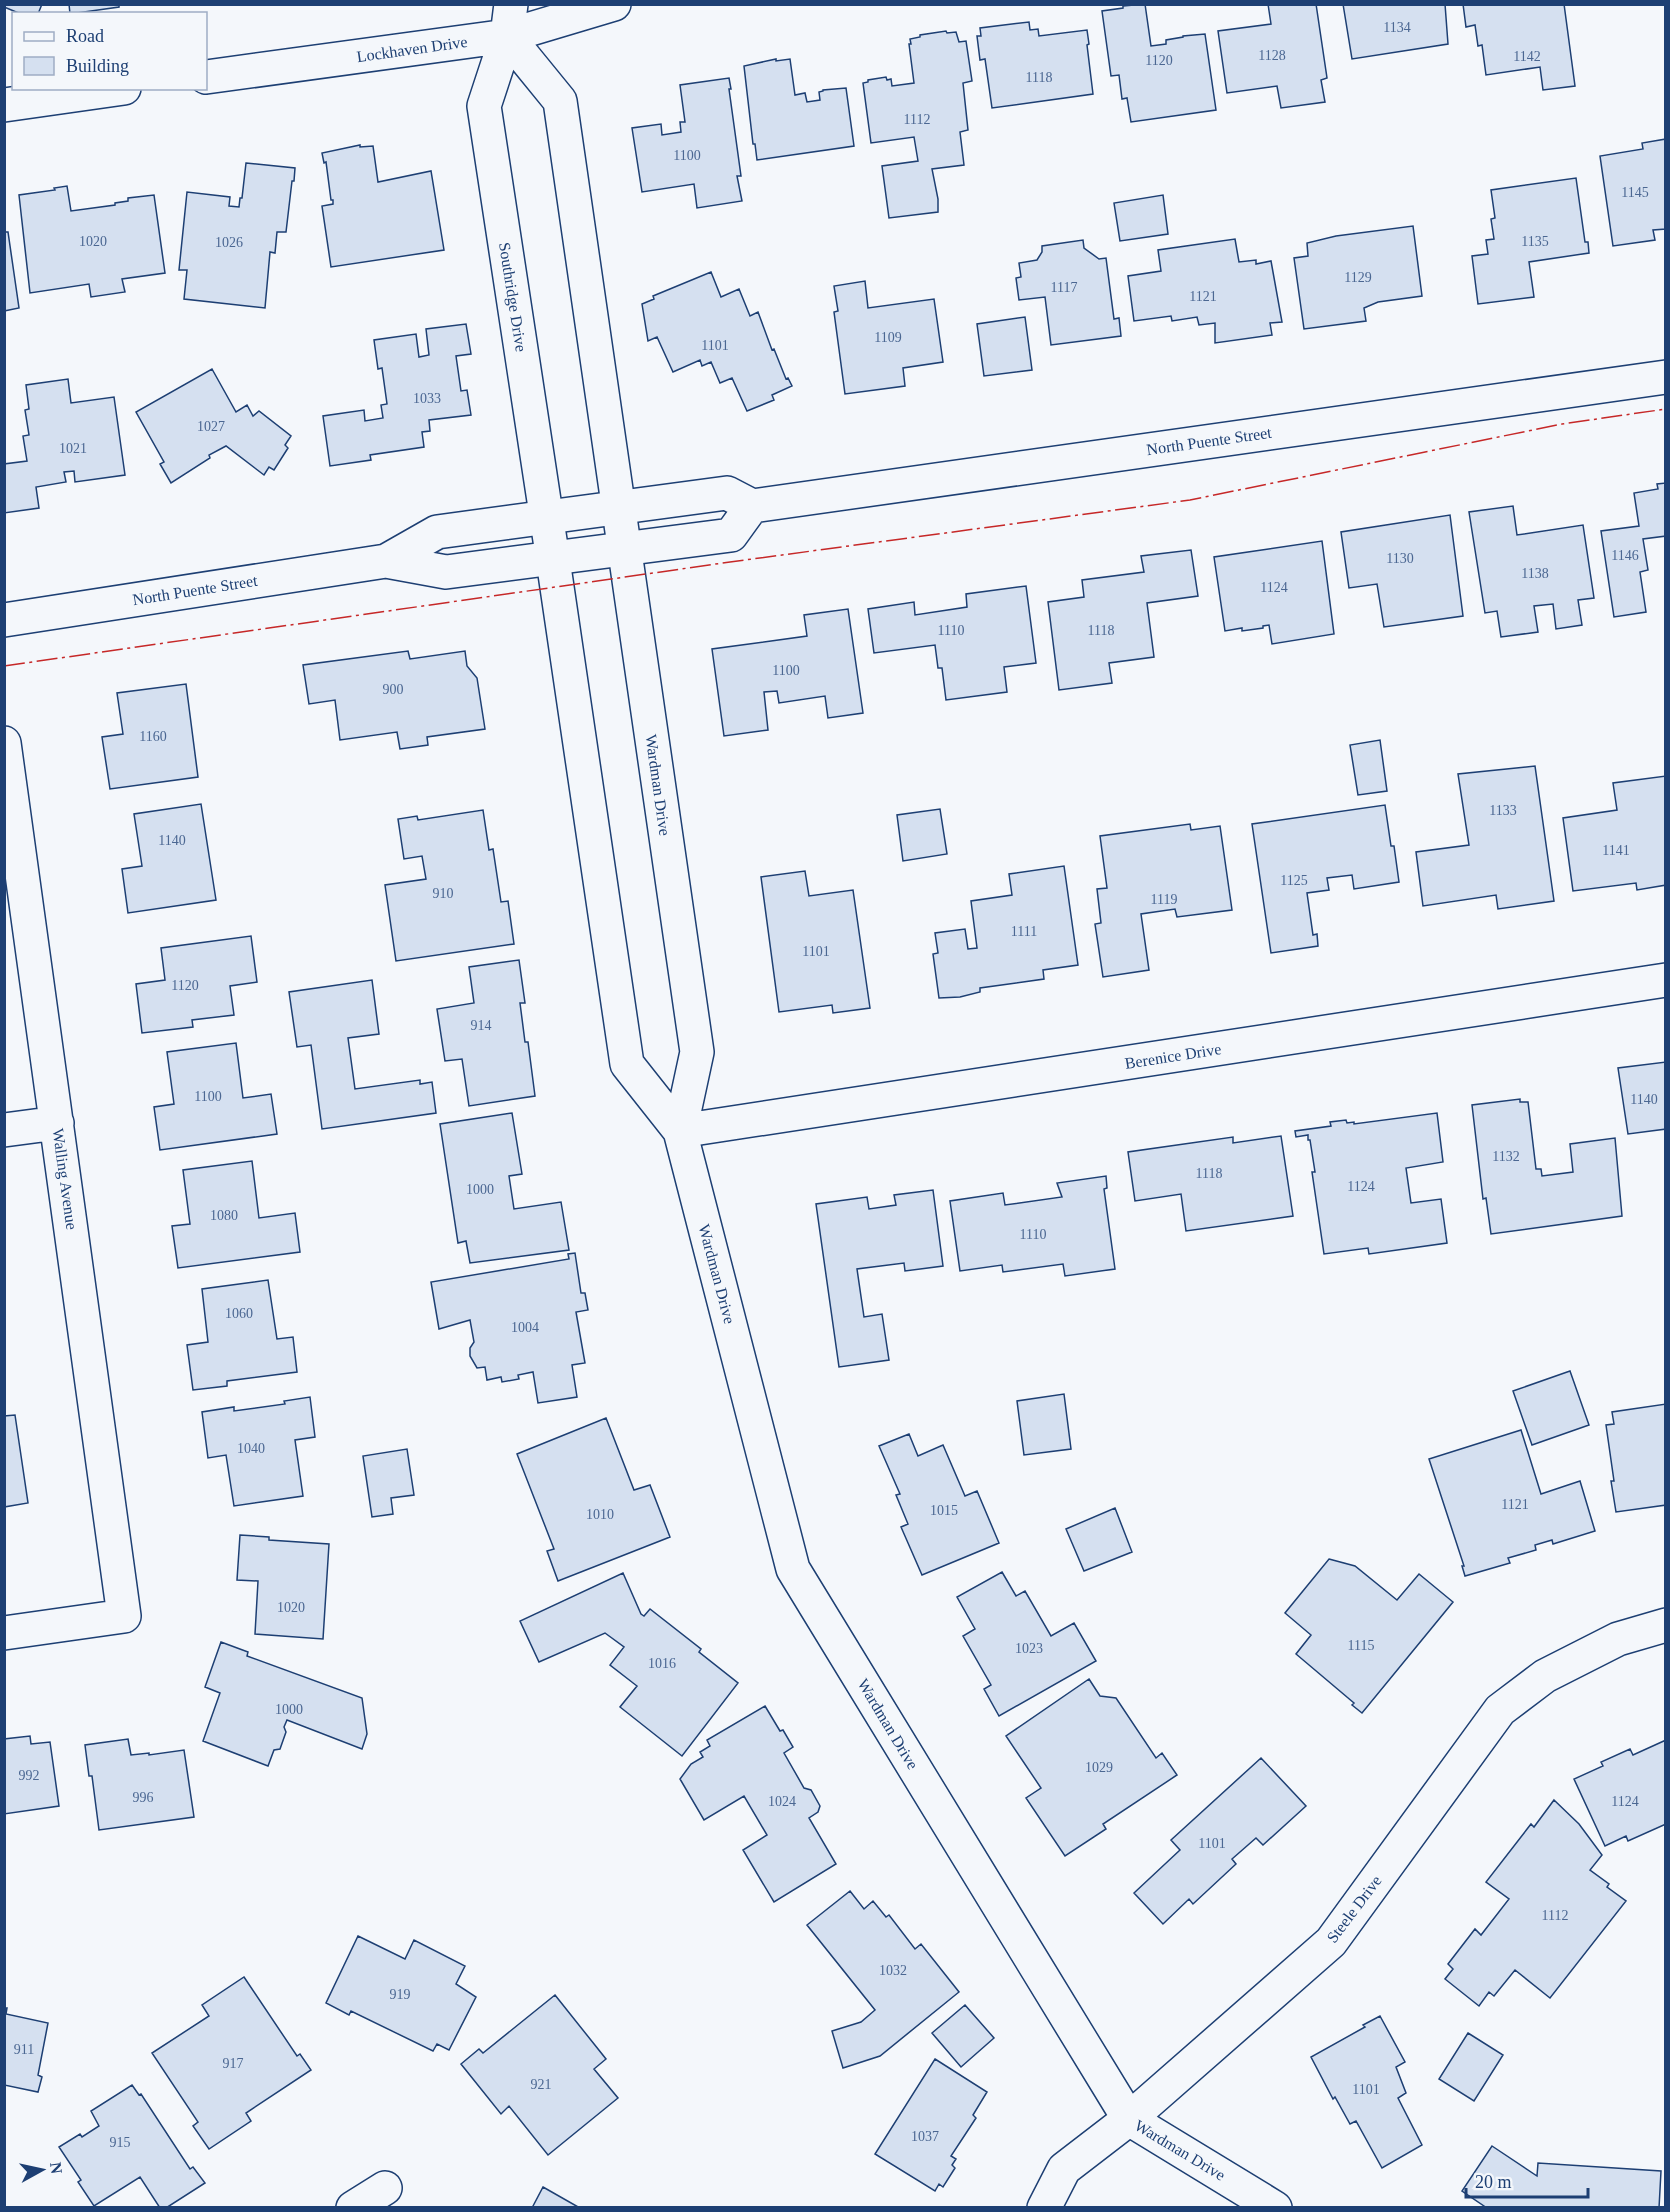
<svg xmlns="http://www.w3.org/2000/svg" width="1670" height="2212" viewBox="0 0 1670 2212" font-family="Georgia,serif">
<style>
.building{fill:#d5e0f0;stroke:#1d3f73;stroke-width:1.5}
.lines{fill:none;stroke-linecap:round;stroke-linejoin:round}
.minor-casing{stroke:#1d3f73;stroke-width:36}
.tertiary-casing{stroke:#1d3f73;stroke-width:36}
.minor{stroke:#f4f7fb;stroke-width:33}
.tertiary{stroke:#f4f7fb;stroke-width:33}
.power{stroke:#c62828;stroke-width:1.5;stroke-dasharray:21 4.5 3 4.5;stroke-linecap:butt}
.labels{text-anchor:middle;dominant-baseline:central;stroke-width:4.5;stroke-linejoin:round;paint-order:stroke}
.number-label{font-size:14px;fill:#4b6792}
.street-label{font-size:16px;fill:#1d3f73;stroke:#f4f7fb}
</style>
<rect width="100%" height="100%" fill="#f4f7fb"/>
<path class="building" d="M4 4H42L38 14H21L4 7Z
M69 4H119V7L70 14Z
M1145 4 1151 46 1166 44V40L1183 37V36L1205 34 1216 110 1131 122 1127 98 1122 99 1119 75 1111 76 1102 11 1123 8V6Z
M1268 4H1316L1327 78 1321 80 1325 102 1281 108 1277 86 1227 93 1218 31 1271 24Z
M1343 4H1445L1448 44 1352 59Z
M1463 4H1564L1575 86 1543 90 1540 67 1486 75 1482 45 1478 46 1475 25 1466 27Z
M1029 22 1030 30 1038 29 1039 36 1087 30 1089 44 1087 45 1093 94 992 108 985 59 980 60 977 36H981L980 28Z
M946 31 947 33 956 32 959 42 966 41 972 81 963 83 968 130 960 132 964 165 932 169 938 199V212L889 218 882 166 918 161 914 137 871 143 863 83 868 82V80L886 77 887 80 891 79 892 86 914 83 909 44H911L910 39 920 37V35Z
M776 59V61L790 59 795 95 805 93 807 102 820 100 819 92 823 91V90L846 88 854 146 757 160 755 144H753L744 66Z
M729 78 731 89H729L741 176H737L742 201 697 208 694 184 642 192 632 128 661 124 662 135 681 132 680 122H685L680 85Z
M1666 139V229L1653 230 1655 240 1613 246 1600 156 1643 149 1642 143Z
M360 145V147L373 146 378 182 431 171 444 250 331 267 322 206 333 204V200H331L326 162 324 163 322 153Z
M246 163 295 168 294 181H292L286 232H277L275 253 270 252 265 308 184 299 187 270H179L187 192 230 197 229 206 239 207 240 198H242Z
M1576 178 1585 242H1588L1589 253 1529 262 1534 297 1478 304 1472 256 1488 254 1486 240 1494 239 1491 219 1495 218 1491 190Z
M67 186 71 211 115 205V203L128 201V198L154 195 165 273 122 279 125 292 91 297 89 284 30 293 19 195 55 190 54 188Z
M1163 195 1168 234 1120 241 1114 203Z
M1413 226 1422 296 1378 302 1364 308 1366 321 1304 329 1294 258 1308 256 1307 243 1336 236Z
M4 232H8L19 308 4 311Z
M1235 239 1239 262 1256 260V264L1271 261 1282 322 1270 323 1272 335 1215 343V323L1199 325 1197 317 1172 321 1171 316 1134 321 1128 276 1161 271 1158 250Z
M1083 240 1084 248 1099 259 1106 258 1114 319 1119 318 1121 336 1051 345 1045 297 1019 300 1016 278 1021 277 1019 263 1037 260 1042 252V246Z
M711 272 721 297 739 289 750 316 758 312 772 350 774 349 786 379 788 378 792 386 772 395 774 400 747 411 732 378 720 383 711 362 702 366 700 360 673 372 657 337 648 341 642 304 654 299 653 296Z
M865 281 868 308 934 299 943 362 903 368 905 386 845 394 834 312 838 311 834 286Z
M1025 317 1032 370 984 376 977 324Z
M466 324 471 354 456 356 461 391 467 390 471 415 429 420 430 431 422 432 424 447 370 455 371 460 330 466 323 416 364 410 365 421 383 418 381 405 387 404 382 368 378 369 374 340 416 334 419 357 429 355 426 329Z
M212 369 236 412 247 405 253 416 259 411 291 436 285 445 288 448 274 470 269 467 264 475 226 446 209 455 210 458 171 483 160 464 164 462 136 412Z
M68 379 71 403 114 397 125 475 75 482 74 471 64 472 66 482 36 487 39 508 4 513V464L27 461 23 436 29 435 25 410 29 409 26 385Z
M1666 483V536L1643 539 1648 570 1640 572 1646 612 1614 617 1601 531 1639 526 1634 493 1658 489 1657 484Z
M1513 506 1517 535 1583 525 1594 598 1578 600 1582 625 1556 629 1553 604 1534 606 1538 632 1501 637 1497 611 1485 613 1469 512Z
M1450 515 1463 616 1384 627 1377 584 1349 588 1341 532Z
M1322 541 1334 634 1272 644 1269 625 1263 626V628L1242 631V628L1225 631 1214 557Z
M1191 550 1198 596 1147 603 1154 657 1109 663 1112 683 1059 690 1048 602 1084 597 1082 580 1144 572 1141 556Z
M1026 586 1036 663 1004 667 1007 692 946 700 942 668H938L935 645 874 653 868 609 914 602 915 615 967 607 966 594Z
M848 609 863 713 828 718 825 696 779 703 777 691 764 692 768 730 724 736 712 649 807 636 804 615Z
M408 651 410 659 465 651 467 666 477 678 485 729 427 737 428 745 400 749 397 732 340 740 335 700 309 704 303 665Z
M186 684 198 777 110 789 102 737 123 734 117 693Z
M1380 740 1387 791 1358 795 1350 745Z
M1535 766 1554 901 1498 909 1496 895 1423 906 1416 852 1469 845 1458 774Z
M1666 776V885L1637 890 1636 883 1573 891 1563 818 1617 810 1613 783Z
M201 804 216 900 128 913 122 869 142 866 134 814Z
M1385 805 1391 846H1394L1399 882 1354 889 1352 875 1327 878 1329 890 1307 893 1313 935 1317 934 1318 946 1271 953 1252 824Z
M940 809 947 854 903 861 897 815Z
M483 810 489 850 493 849 501 902 508 901 514 944 396 961 385 885 426 879 422 856 404 859 398 819 417 816 418 820Z
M1190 824 1191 830 1220 826 1232 910 1177 917 1175 909 1141 914 1149 970 1103 977 1095 924 1101 923 1097 889 1107 888 1100 836Z
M1064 866 1078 965 1043 970 1044 979 980 988V992L960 997 939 998 933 954 938 953 935 933 965 929 968 949 977 948 971 901 1012 895 1009 874Z
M805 871 809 896 853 890 870 1008 833 1013 832 1005 779 1012 761 877Z
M251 936 257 982 230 986 234 1015 192 1020 193 1027 142 1033 136 984 165 980 161 948Z
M519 960 525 1003H520L525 1042H528L535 1096 469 1106 462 1059 445 1061 437 1009 474 1003 469 967Z
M372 980 379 1034 348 1038 355 1089 420 1080V1084L432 1082 436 1113 322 1129 311 1045 297 1047 289 992Z
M236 1043 243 1098 271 1094 277 1134 160 1150 154 1107 174 1104 167 1052Z
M1666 1062V1129L1628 1134 1618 1068Z
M1520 1099V1102H1528L1536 1169H1541L1542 1176 1573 1172 1570 1144 1615 1138 1622 1216 1491 1234 1486 1198 1483 1199 1472 1105Z
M512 1113 522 1174 509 1176 514 1209 561 1202 569 1250 470 1263 466 1241 458 1243 440 1124Z
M1437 1113 1443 1162 1406 1168 1411 1203 1441 1199 1447 1243 1369 1254 1368 1248 1324 1254 1312 1172H1315L1310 1140H1308V1135L1296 1137 1295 1131 1331 1126 1330 1122 1346 1120 1347 1123 1354 1122V1124Z
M1281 1136 1293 1216 1186 1231 1181 1194 1135 1201 1128 1152 1233 1137V1143Z
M252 1161 259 1218 295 1213 300 1252 178 1268 172 1226 190 1224 183 1170Z
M1106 1176 1107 1188 1104 1189 1115 1269 1065 1276 1063 1264 1003 1272 1002 1265 960 1271 950 1201 1003 1193 1005 1205 1062 1197 1057 1183Z
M933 1190 943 1266 905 1271 904 1263 857 1269 864 1317 882 1314 889 1360 839 1367 816 1204 867 1197 869 1209 896 1205 894 1195Z
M575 1253 581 1293H585L588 1310 576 1312 585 1363 572 1365 577 1397 538 1403 533 1372 518 1375 519 1379 502 1382 501 1377 487 1380 485 1367 477 1368 470 1356V1348L474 1342 470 1320 439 1329 431 1282 569 1259 568 1254Z
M268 1280 277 1339 293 1337 297 1372 227 1381V1386L193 1390 187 1345 208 1342 202 1289Z
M1570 1371 1589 1425 1532 1445 1513 1391Z
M1064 1394 1071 1449 1024 1455 1017 1401Z
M310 1397 315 1437 295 1440 303 1496 234 1506 226 1455 208 1458 202 1412 234 1407V1411L285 1404 284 1401Z
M1666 1404V1505L1616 1512 1611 1481H1614L1606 1425 1614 1424 1612 1412Z
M15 1415 28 1503 4 1507V1416Z
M606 1418 634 1490 650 1485 670 1537 558 1581 547 1551 554 1549 517 1454Z
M1521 1430 1541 1494 1580 1481 1595 1531 1553 1544 1552 1540 1535 1545 1536 1550 1508 1558 1510 1563 1465 1576 1462 1566H1464L1429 1459Z
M909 1434 918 1456 943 1445 965 1496 977 1491 999 1543 922 1575 901 1527 908 1524 896 1495 900 1494 879 1446Z
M407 1449 414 1495 391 1498 393 1514 372 1517 363 1456Z
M1115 1508 1132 1552 1084 1571 1066 1529Z
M240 1535 269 1537V1540L329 1544 323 1639 255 1634 258 1581 237 1580Z
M1329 1559 1355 1566 1397 1600 1419 1574 1453 1602 1362 1713 1352 1705 1354 1703 1296 1654 1311 1635 1285 1613Z
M1002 1572 1016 1596 1025 1591 1051 1636 1074 1623 1096 1661 999 1716 984 1689 991 1685 963 1636 975 1629 957 1597Z
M623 1573 641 1614 644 1616 650 1609 701 1649 699 1652 738 1683 682 1756 620 1707 637 1686 610 1665 624 1647 605 1633 539 1662 520 1621Z
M221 1642 248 1652 247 1656 362 1698 367 1734 362 1749 287 1720 284 1727 286 1732 280 1749 274 1750 268 1766 203 1741 220 1693 205 1687Z
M1089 1679 1100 1696 1116 1698 1156 1758 1162 1753 1177 1775 1103 1824 1106 1829 1065 1856 1026 1798 1041 1788 1006 1736Z
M765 1706 780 1731 783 1730 793 1747 784 1753 804 1788 811 1790 820 1806 818 1812 809 1818 836 1864 774 1902 743 1850 767 1835 744 1796 704 1820 680 1779 691 1764 703 1757 700 1752 710 1746 707 1740Z
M30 1736 31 1744 50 1742 59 1806 4 1814V1739Z
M128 1739 131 1755 149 1753V1755L184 1750 194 1817 99 1830 92 1776H89L85 1745Z
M1666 1740V1824L1628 1841 1626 1836 1605 1846 1574 1779 1603 1766 1601 1762 1630 1749 1633 1755Z
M1261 1758 1306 1806 1263 1845 1256 1838 1232 1859 1236 1864 1193 1904 1189 1899 1163 1924 1134 1893 1180 1850 1171 1840Z
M1554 1800 1579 1824 1602 1855 1590 1870 1609 1884 1607 1887 1626 1901 1550 1998 1515 1970 1494 1996 1489 1992 1479 2006 1445 1979 1453 1969 1448 1964 1475 1929 1481 1935 1509 1899 1486 1882 1531 1824 1534 1827Z
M850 1891 864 1909 873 1901 886 1917 889 1915 915 1949 921 1944 959 1992 880 2056 843 2068 832 2031 861 2022 875 2010 807 1925Z
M358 1936 405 1959 414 1940 465 1966 456 1984 476 1997 449 2050 437 2044 433 2051 351 2011 349 2015 326 2003Z
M244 1977 297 2056 300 2054 311 2070 246 2113 251 2121 209 2149 193 2126 198 2122 152 2053 209 2016 202 2005Z
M555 1995 606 2059 594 2069 618 2098 548 2155 509 2106 501 2114 461 2064 479 2049 483 2053Z
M965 2005 994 2038 961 2067 932 2033Z
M4 2008H7L6 2014 48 2023 38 2075 42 2077 38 2092 4 2085Z
M1380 2016 1405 2062 1396 2067 1406 2093 1398 2098 1422 2145 1382 2168 1356 2121 1350 2124 1335 2097 1333 2099 1311 2057 1365 2027 1363 2025Z
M1468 2033 1503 2055 1474 2101 1439 2079Z
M935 2059 987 2092 973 2115 976 2118 951 2156 956 2159 952 2165 955 2168 943 2187 939 2184 935 2191 875 2154Z
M132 2085 139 2095 141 2094 190 2169 193 2167 205 2183 166 2208H160L140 2177 94 2206 78 2182 81 2180 59 2147 80 2134 82 2137 99 2126 91 2111Z
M1492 2146 1537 2176 1538 2163 1661 2171 1659 2208H1487L1462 2191Z
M543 2187 580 2208H532Z"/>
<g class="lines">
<defs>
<path id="minor" d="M511 4 507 36 484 106 553 560 627 1064 680 1131 793 1569 1129 2119 1275 2208
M507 36 560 101 697 1052 680 1131
M206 77 507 36 614 4
M4 105 124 88
M4 743 124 1616 4 1633
M4 1130 57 1123
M680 1131 1666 980
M353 2208 385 2188
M1044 2208 1064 2169 1129 2119 1331 1942 1500 1710 1545 1676 1618 1639 1666 1625"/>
<path id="tertiary" d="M386 561 437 532 727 493 752 506 1666 377
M4 620 386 561 446 572 731 535 752 506"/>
</defs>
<use href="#minor" class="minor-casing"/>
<use href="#tertiary" class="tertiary-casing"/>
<use href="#minor" class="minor"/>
<use href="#tertiary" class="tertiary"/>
<path class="power" d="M4 666 730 562 1190 500 1562 424 1666 409"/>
</g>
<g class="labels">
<g class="number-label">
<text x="1397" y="27">1134</text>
<text x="1272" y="55">1128</text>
<text x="1527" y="56">1142</text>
<text x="1159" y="60">1120</text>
<text x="1039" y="77">1118</text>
<text x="917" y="119">1112</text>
<text x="687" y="155">1100</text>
<text x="1635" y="192">1145</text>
<text x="93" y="241">1020</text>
<text x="1535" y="241">1135</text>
<text x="229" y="242">1026</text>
<text x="1358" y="277">1129</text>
<text x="1064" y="287">1117</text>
<text x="1203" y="296">1121</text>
<text x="888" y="337">1109</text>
<text x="715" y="345">1101</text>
<text x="427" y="398">1033</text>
<text x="211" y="426">1027</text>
<text x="73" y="448">1021</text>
<text x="1625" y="555">1146</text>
<text x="1400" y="558">1130</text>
<text x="1535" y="573">1138</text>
<text x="1274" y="587">1124</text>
<text x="951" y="630">1110</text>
<text x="1101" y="630">1118</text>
<text x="786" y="670">1100</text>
<text x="393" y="689">900</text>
<text x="153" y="736">1160</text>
<text x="1503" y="810">1133</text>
<text x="172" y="840">1140</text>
<text x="1616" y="850">1141</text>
<text x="1294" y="880">1125</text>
<text x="443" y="893">910</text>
<text x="1164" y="899">1119</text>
<text x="1024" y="931">1111</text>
<text x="816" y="951">1101</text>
<text x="185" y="985">1120</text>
<text x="481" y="1025">914</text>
<text x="208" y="1096">1100</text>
<text x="1644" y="1099">1140</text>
<text x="1506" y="1156">1132</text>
<text x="1209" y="1173">1118</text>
<text x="1361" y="1186">1124</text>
<text x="480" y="1189">1000</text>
<text x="224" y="1215">1080</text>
<text x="1033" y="1234">1110</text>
<text x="239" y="1313">1060</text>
<text x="525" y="1327">1004</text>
<text x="251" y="1448">1040</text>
<text x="1515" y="1504">1121</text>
<text x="944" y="1510">1015</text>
<text x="600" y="1514">1010</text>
<text x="291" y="1607">1020</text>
<text x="1361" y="1645">1115</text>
<text x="1029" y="1648">1023</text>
<text x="662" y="1663">1016</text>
<text x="289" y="1709">1000</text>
<text x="1099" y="1767">1029</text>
<text x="29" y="1775">992</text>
<text x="143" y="1797">996</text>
<text x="782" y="1801">1024</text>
<text x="1625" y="1801">1124</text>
<text x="1212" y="1843">1101</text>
<text x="1555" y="1915">1112</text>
<text x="893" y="1970">1032</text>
<text x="400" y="1994">919</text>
<text x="24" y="2049">911</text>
<text x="233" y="2063">917</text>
<text x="541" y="2084">921</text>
<text x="1366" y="2089">1101</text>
<text x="925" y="2136">1037</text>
<text x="120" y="2142">915</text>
</g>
<g class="street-label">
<text transform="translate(412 49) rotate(-8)">Lockhaven Drive</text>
<text transform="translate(513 297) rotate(81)">Southridge Drive</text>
<text transform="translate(1209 441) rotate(-8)">North Puente Street</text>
<text transform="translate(195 590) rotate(-9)">North Puente Street</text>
<text transform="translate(658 785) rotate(82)">Wardman Drive</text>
<text transform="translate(1173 1056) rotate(-9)">Berenice Drive</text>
<text transform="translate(65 1179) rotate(82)">Walling Avenue</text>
<text transform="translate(717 1274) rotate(75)">Wardman Drive</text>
<text transform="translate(888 1724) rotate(59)">Wardman Drive</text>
<text transform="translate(1354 1909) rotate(-53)">Steele Drive</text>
<text transform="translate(1180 2150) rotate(31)">Wardman Drive</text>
</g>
</g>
<rect width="1670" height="2212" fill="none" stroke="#1d3f73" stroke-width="12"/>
<rect x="12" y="12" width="195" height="78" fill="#f4f7fb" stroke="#9eadc5" stroke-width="1.5"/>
<rect x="24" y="32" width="30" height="9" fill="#f4f7fb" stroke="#9eadc5" stroke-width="1.5"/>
<text x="66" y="42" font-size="18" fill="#1d3f73">Road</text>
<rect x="24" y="57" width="30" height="18" fill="#d5e0f0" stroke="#9eadc5" stroke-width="1.5"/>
<text x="66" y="72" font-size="18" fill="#1d3f73">Building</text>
<g transform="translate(42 2170) rotate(82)" stroke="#f4f7fb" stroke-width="4.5" paint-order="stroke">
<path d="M0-4.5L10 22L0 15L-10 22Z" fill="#1d3f73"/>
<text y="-9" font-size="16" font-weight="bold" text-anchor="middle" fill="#1d3f73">N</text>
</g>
<path d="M1466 2188v9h122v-9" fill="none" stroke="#1d3f73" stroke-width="3"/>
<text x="1475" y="2188" font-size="18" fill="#1d3f73" stroke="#f4f7fb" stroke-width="4.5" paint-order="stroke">20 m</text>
</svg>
